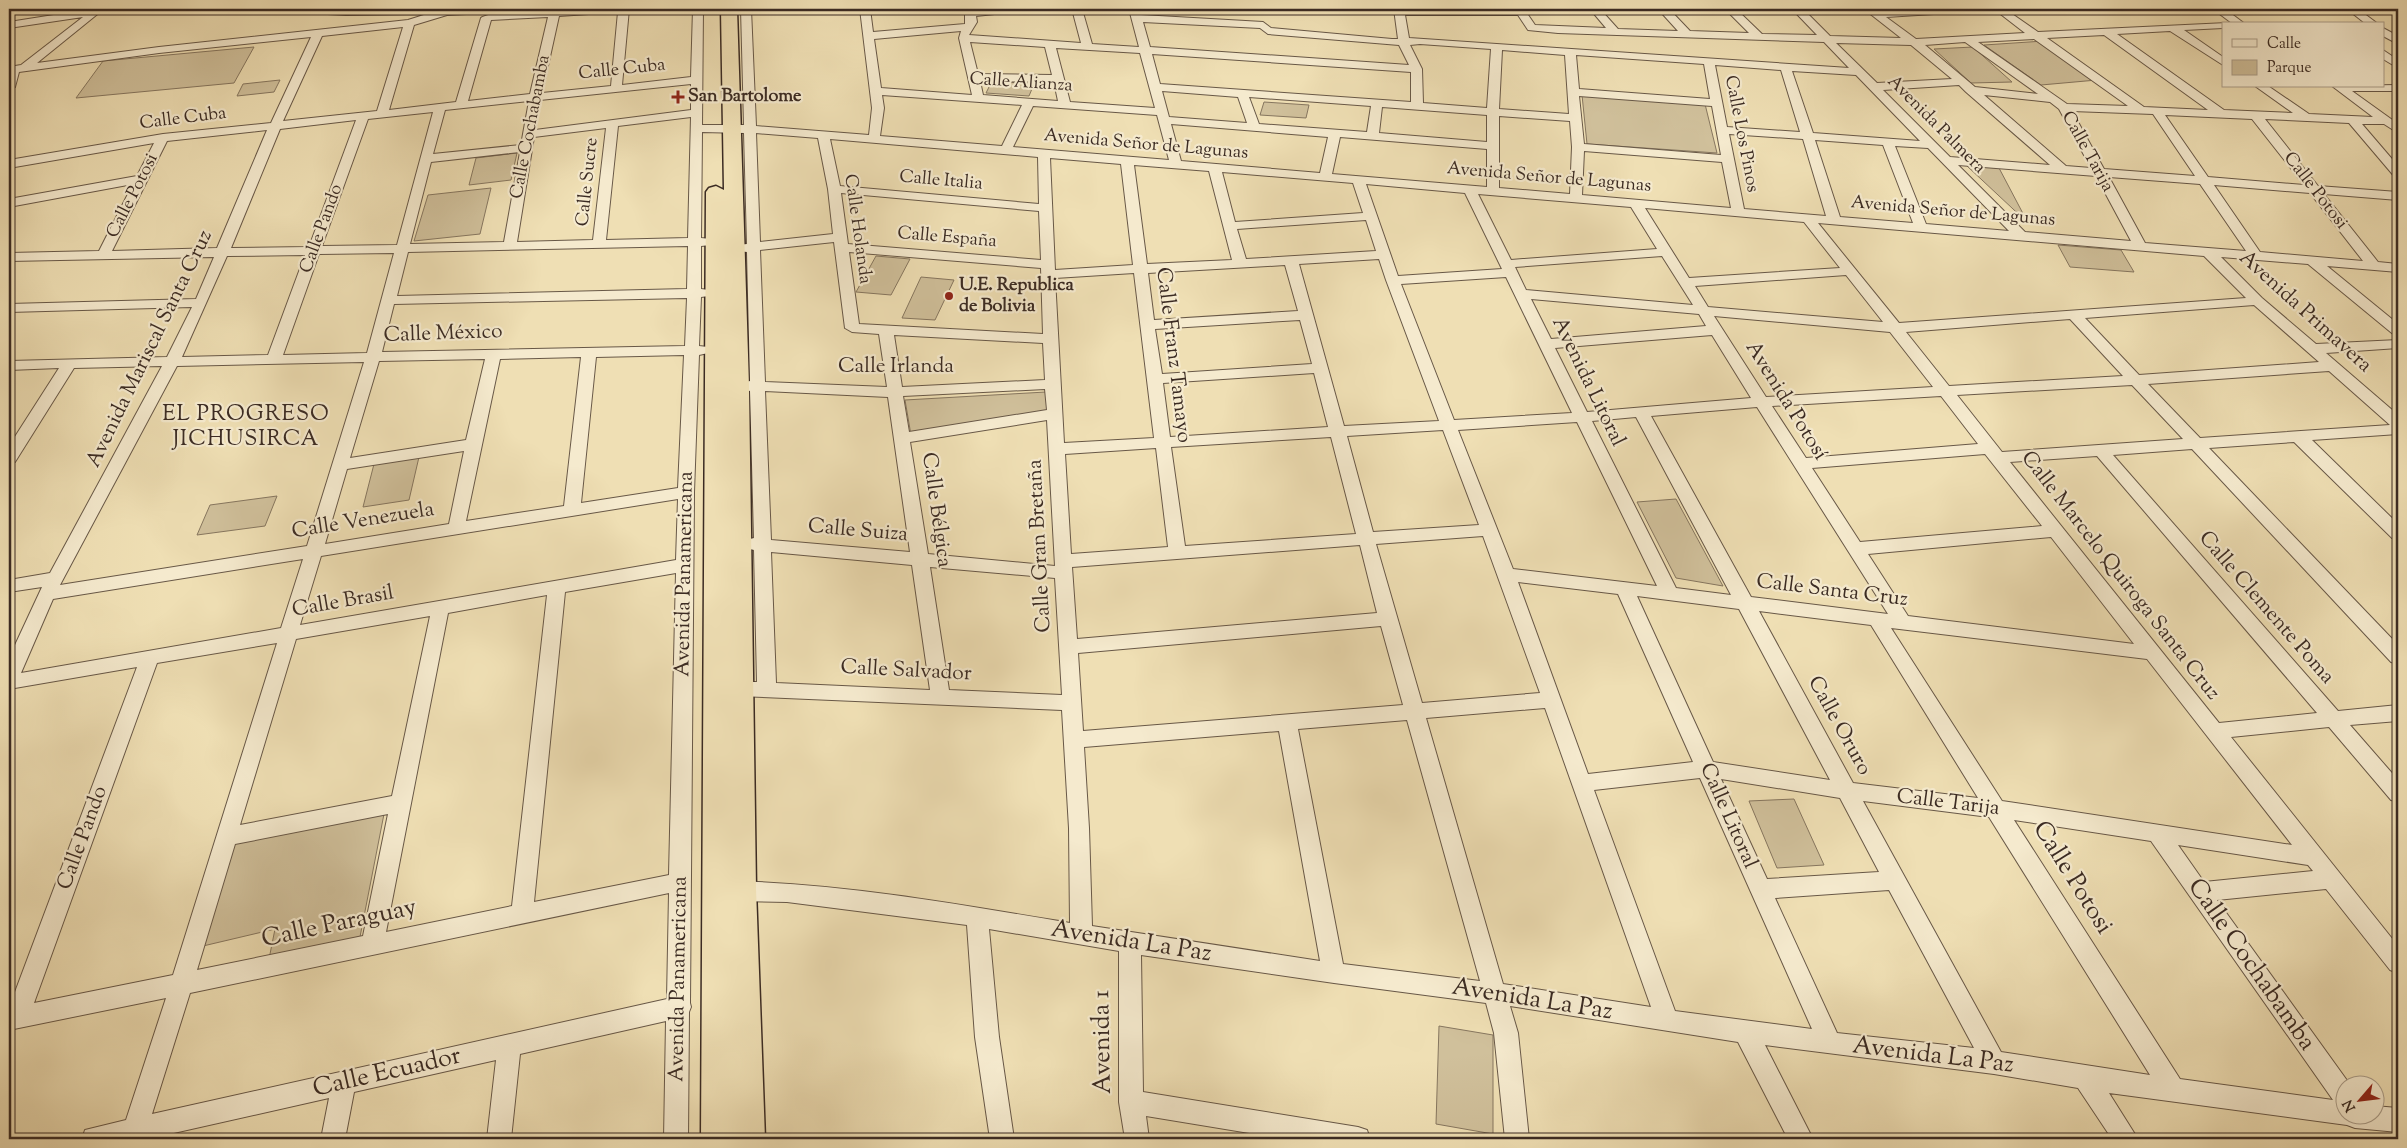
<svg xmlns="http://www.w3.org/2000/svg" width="2407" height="1148" viewBox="0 0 2407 1148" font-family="'Sorts Mill Goudy',serif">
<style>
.green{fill:#d0c09b;stroke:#86765f}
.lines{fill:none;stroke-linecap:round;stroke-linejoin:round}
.minor-casing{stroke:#685847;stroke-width:2}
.highway-casing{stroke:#3b2b23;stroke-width:3}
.minor{fill:#f5eace;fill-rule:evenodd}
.highway{fill:#efdfb4;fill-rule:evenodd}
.poi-dot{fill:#8f2418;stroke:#f5eace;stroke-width:2}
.labels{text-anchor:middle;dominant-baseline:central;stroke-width:4.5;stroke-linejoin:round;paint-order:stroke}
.far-street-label{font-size:18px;fill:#3b2b23;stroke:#f5eace}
.far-poi-label{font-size:18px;font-weight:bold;fill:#3b2b23;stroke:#f5eace;text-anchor:start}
.street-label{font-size:21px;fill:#3b2b23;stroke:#f5eace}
.neighbourhood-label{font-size:22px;letter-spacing:1px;fill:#3b2b23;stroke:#f5eace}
.near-street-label{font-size:25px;fill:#3b2b23;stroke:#f5eace}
</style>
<rect width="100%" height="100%" fill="#efdfb4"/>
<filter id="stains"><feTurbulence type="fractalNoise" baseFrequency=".004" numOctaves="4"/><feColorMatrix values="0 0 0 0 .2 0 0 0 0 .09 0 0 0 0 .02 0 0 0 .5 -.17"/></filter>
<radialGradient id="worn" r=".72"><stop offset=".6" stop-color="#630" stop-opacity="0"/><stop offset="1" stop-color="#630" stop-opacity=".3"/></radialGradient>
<path class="green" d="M2044 41 2097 80 2041 85 1984 45Z
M254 47 234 83 76 98 103 61Z
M1973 47 2012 82 1971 83 1934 49Z
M280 80 274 92 237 96 243 84Z
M992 81 1034 84 1029 96 986 93Z
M1582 95 1705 104 1717 153 1587 144Z
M1264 102 1309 105 1306 118 1260 115Z
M517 153 511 180 469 185 476 158Z
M1967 166 1999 168 2028 223Z
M491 188 480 234 414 241 428 195Z
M2058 245 2121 250 2134 272 2070 267Z
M876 256 910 259 891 295 856 292Z
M921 277 954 280 935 320 902 318Z
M1046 392 1047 413 911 435 905 400Z
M419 457 409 500 363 507 374 464Z
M277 496 265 526 197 535 210 505Z
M1676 499 1723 586 1676 578 1637 502Z
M1794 799 1824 865 1777 868 1749 801Z
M384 814 359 942 269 959 275 929 203 946 232 842Z
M1439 1026 1493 1035V1134L1436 1124Z"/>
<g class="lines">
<defs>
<path id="minor" d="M92 9 100 12 37 63 159 47 408 20 427 14 346 15 291 12 286 9H510L505 12 447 15 414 25 389 110 456 102 481 18C491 8 607 9 629 9L622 85 691 77 693 9H703L702 125H744L741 9H751L756 126 869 135 872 108 860 9H870L873 32 965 24V9H1018L1013 12 976 16 977 22 969 35 1081 43 1072 9H1082L1092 44 1139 47 1129 9H1139L1141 15 1263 22 1271 28 1392 39H1398L1394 9H1524L1535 25 1606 28 1590 9H1600L1618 29 1678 31 1658 9H1669L1690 31 1749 33 1725 9H1736L1762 34 1817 35 1792 9H1803L1830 36 1901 38 1864 9H1875L1879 12 1971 9 1966 12 1886 17 1916 39 2025 33 1994 9H2005L2038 32 2227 23 2223 24V28L2184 30 2223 57V65L2170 31 2117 34 2224 110 2293 113 2255 86H2268L2309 114 2373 117 2332 86 2398 85V91H2352L2398 124V133L2384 124H2362L2398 166V177L2394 176 2349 123 2265 119 2318 186 2398 192V200L2324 194 2378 262 2398 264V272L2327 266 2398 324V335L2393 334 2308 264 2221 257 2262 298 2316 344 2398 340V348L2326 353 2398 415V434L2312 440 2398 524V540L2392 538 2294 442 2209 448 2398 645V664L2391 662 2192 449 2113 455 2338 711 2398 705V721L2350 725 2398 780V802L2391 800 2329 727 2231 737 2398 946V973L2390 970 2326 889 2217 900 2351 1086H2344V1116H2374V1106L2398 1108V1132L2355 1128 2347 1125 2109 1093 2138 1139H2112L2078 1088 1994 1074 1765 1045 1813 1139H1788L1738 1042 1510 1006 1518 1033 1529 1139H1505L1494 1033 1486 1003 1334 983 1141 955 1143 1092 1358 1127 1367 1130 1370 1139H1285L1146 1116 1149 1139H1125L1119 1102V951L989 929 999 1037 1014 1139H990L975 1037 967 925 787 902 732 901 724 898 721 891 724 884 732 881C845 884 958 904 1070 923L1069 828 1062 710 738 696 731 694 729 689 731 684 738 682H757L754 550 746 548 743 544 746 540 754 538 750 391 742 389 739 386 742 383 750 381 747 252 738 251 736 248 738 245 747 244 744 133 702 132 701 238 711 239 713 242 711 245 701 246V289L709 290 711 293 709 296 701 297 699 346 708 347 710 350 708 353 699 355 694 492 690 1003 691 1007 689 1012 688 1139H664L666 1021 520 1054 511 1139H487L496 1060 354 1092 345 1139H321L329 1098 147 1139H82L85 1130 126 1120 166 998 9 1030V1008L137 667 9 689V658L42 587 9 592V580L50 573 162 366 74 368 15 462 9 463V446L59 368 9 370V361L167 357 192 307 9 312V304L196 299 214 257 9 261V253L99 251 133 184 9 207V199L137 176 154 143 9 168V160L163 134 271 123 311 37 159 53 19 72 15 87 9 90V67L21 65 83 17 9 28V22ZM618 12 611 86 542 93 559 16ZM1405 15H1518L1528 30 1558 33 1824 42 1849 68 1409 38ZM548 17 530 94 468 101 491 20ZM1143 22 1260 28 1268 34 1399 45 1409 65 1150 47ZM403 27 377 111 283 121 322 36ZM961 31 959 38 972 95 881 88 874 39ZM2104 35 2208 110 2144 107 2047 38ZM2034 39 2128 106 2067 104 1978 42ZM970 42 1045 47 1052 75 978 74ZM1965 42 2038 94 1975 87 1925 45ZM1836 43 1911 45 1952 79 1877 83ZM1420 44 1491 49 1487 108 1423 103 1422 69 1410 45ZM1056 48 1140 53 1155 108 1070 102ZM1502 50 1565 55 1569 114 1499 109ZM1152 54 1411 72V102L1160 84ZM1576 55 1704 64 1710 99 1579 89ZM1715 65 1781 70 1800 132 1727 127ZM1792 71 1856 75 1920 141 1813 133ZM980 81 1054 82 1058 101 983 95ZM691 84V110L535 130 540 100ZM1959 85 1966 92 2050 165 1950 157 1883 90ZM1162 91 1238 97 1247 123 1169 117ZM882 95 1022 105 1002 146 880 136 884 108ZM1984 95 2050 102 2059 109 2091 168 2066 166ZM1579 96 1712 106 1721 155 1584 144ZM1249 97 1371 106 1367 132 1259 124ZM529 101 521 145 433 154 445 110ZM1033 106 1157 115 1169 160 1013 147ZM1382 107 1487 115V142L1379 133ZM2072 111 2153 114 2195 176 2104 169ZM433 112 397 245 322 246 368 119ZM2165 115 2252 119 2304 185 2208 177ZM1499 116 1570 121 1572 147 1570 194 1499 188ZM691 117 688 238 606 240 618 126ZM356 120 309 247 231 248 280 129ZM1171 124 1328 137 1320 173 1181 161ZM606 128 593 240 517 242 534 137ZM267 130 217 248 112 251 167 141ZM756 133 818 138 828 189 833 234 760 242ZM1729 134 1803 139 1826 216 1744 209ZM1340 137 1487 149V187L1332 174ZM830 139 1038 157 1039 204 840 186ZM1815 140 1883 145 1913 223 1840 217ZM1895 146 1928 148 2009 231 1926 224ZM1584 151 1722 162 1731 208 1582 195ZM520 152 504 242 410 244 431 162ZM1050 158 1121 164 1133 265 1055 270ZM1134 165 1209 171 1232 260 1147 264ZM1958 165 2096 176 2131 241 2025 232ZM1222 172 1353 183 1363 213 1235 222ZM2109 177 2200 184 2246 251 2145 243ZM1366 184 1465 193 1502 269 1398 276ZM2214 185 2310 193 2363 261 2260 252ZM841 193 1039 211 1041 260 848 244ZM1478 194 1631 207 1657 249 1511 260ZM1645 208 1804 222 1840 268 1689 278ZM1366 220 1376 251 1246 259 1237 229ZM1818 223 2204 256 2246 298 1899 323ZM834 242 845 328 852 332 879 334 887 387 765 382 760 250ZM688 246 687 289 397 296 408 252ZM849 252 1041 268 1043 334 859 324ZM394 253 367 353 283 355 319 254ZM305 255 268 355 182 357 227 256ZM1662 256 1693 305 1526 290 1515 267ZM1379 259 1386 280 1439 421 1344 426 1299 264ZM1285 265 1298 311 1154 320 1148 273ZM1134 273 1154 438 1064 443 1055 278ZM1846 275 1883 322 1708 307 1695 286ZM1506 277 1572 413 1454 420 1401 284ZM687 298 685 346 382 352 394 304ZM1531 299 1699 314 1706 326 1551 339ZM2254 305 2319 362 2139 375 2085 318ZM1714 316 1890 332 1933 387 1766 397ZM2070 319 2123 376 1949 386 1906 332ZM1300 320 1312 364 1162 374 1155 329ZM894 335 1043 343 1045 380 902 387ZM1712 335 1751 398 1587 412 1555 348ZM684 355 678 488 581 503 596 357ZM581 357 564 506 466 521 500 359ZM485 359 466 440 350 458 379 361ZM364 362 307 546 60 585 177 366ZM2329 371 2390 425 2200 438 2148 384ZM1314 373 1328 427 1170 437 1163 383ZM2132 385 2183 439 2002 452 1957 395ZM1045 389 1047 410 909 432 903 396ZM765 391 888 397 910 552 771 540ZM1941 396 1978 444 1806 458 1772 406ZM1757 407 1888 614 1751 597 1651 416ZM1636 417 1731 595 1676 588 1592 421ZM1047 420 1055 566 928 554 910 442ZM1577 422 1657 586 1513 569 1458 430ZM1443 430 1479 525 1373 532 1347 436ZM1331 437 1356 534 1185 546 1171 447ZM1156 448 1168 547 1071 554 1065 454ZM464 451 449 524 325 544 347 469ZM1985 454 2042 526 1860 542 1812 468ZM2097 456 2317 713 2219 723 2010 462ZM678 499 676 560 300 625 321 556ZM1483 536 1540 693 1422 703 1376 544ZM2051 537 2134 644 1908 616 1868 554ZM1360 545 1377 613 1077 639 1072 567ZM771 552 912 565 930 690 776 683ZM303 559 281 628 21 673 53 599ZM930 567 1055 578 1062 695 949 690ZM676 573 669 875 534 902 565 592ZM1518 582 1618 594 1693 762 1588 774ZM547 595 512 906 386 932 448 613ZM1637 596 1739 609 1830 780 1713 762ZM1759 611 1871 625 1978 798 1853 783ZM430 616 392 796 240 825 296 639ZM1381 626 1403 705 1083 731 1078 653ZM1891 628 2147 659 2292 845 2002 801ZM277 643 173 975 34 1003 157 663ZM1545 708 1651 1007 1503 984 1426 718ZM1407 720 1480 981 1343 964 1298 729ZM1279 731 1320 961 1092 926 1089 828 1084 747ZM1700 778 1812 1029 1675 1011 1594 790ZM1721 779 1840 798 1879 872 1767 879ZM1863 801 1989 817 2150 1075 2001 1052ZM388 814 363 936 197 970 235 844ZM2014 820 2151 841 2333 1100 2180 1079ZM2178 845 2308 865 2313 871 2204 882ZM1889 890 1974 1048 1837 1033 1775 898ZM669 893 667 999 152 1114 190 993Z
M2213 9H2225L2245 24H2233Z
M2347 9H2358L2378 24H2366Z
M2383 28 2398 36V44L2383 36Z
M2383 50 2398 60V68L2383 59Z"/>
<path id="highway" d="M721 9H737L749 386 756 889 765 1139H701L706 192 709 188 716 186 724 190Z"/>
</defs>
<use href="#minor" class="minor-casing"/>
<use href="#highway" class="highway-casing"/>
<use href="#minor" class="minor"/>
<use href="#highway" class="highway"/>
</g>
<g class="poi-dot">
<path d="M675.5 89.5h5v5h5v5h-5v5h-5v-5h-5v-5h5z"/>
<circle cx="949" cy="296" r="5"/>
</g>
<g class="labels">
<g class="far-street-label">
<text transform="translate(622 70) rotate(-6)">Calle Cuba</text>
<text transform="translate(1021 83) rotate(4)">Calle Alianza</text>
<text transform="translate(183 119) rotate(-7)">Calle Cuba</text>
<text transform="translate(1936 125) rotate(45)">Avenida Palmera</text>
<text transform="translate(531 127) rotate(-79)">Calle Cochabamba</text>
<text transform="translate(1741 134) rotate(79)">Calle Los Pinos</text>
<text transform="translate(1146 145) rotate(5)">Avenida Señor de Lagunas</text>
<text transform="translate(2087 152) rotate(61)">Calle Tarija</text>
<text transform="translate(1549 178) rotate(5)">Avenida Señor de Lagunas</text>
<text transform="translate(941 181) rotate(5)">Calle Italia</text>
<text transform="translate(588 182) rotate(-84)">Calle Sucre</text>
<text transform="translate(2315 191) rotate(52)">Calle Potosi</text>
<text transform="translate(133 196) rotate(-63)">Calle Potosi</text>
<text transform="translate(1953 212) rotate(5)">Avenida Señor de Lagunas</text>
<text transform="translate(322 229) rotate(-70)">Calle Pando</text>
<text transform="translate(857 229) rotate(82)">Calle Holanda</text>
<text transform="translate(947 238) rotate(5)">Calle España</text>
</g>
<g class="far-poi-label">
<text x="688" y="97">San Bartolome</text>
<text x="959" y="286">U.E. Republica<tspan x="959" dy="21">de Bolivia</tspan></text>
</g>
<g class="street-label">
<text transform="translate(2305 312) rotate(42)">Avenida Primavera</text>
<text transform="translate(443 334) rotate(-2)">Calle México</text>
<text transform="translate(150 349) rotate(-64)">Avenida Mariscal Santa Cruz</text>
<text transform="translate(1173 355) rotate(83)">Calle Franz Tamayo</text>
<text x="896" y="367">Calle Irlanda</text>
<text transform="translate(1588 382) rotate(64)">Avenida Litoral</text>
<text transform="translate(1786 401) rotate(58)">Avenida Potosí</text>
<text transform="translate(936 510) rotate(82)">Calle Bélgica</text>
<text transform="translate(363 521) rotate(-9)">Calle Venezuela</text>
<text transform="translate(858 531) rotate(5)">Calle Suiza</text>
<text transform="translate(1040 546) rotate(-93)">Calle Gran Bretaña</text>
<text transform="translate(685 574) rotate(-89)">Avenida Panamericana</text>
<text transform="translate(2120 576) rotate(52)">Calle Marcelo Quiroga Santa Cruz</text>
<text transform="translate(1832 591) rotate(7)">Calle Santa Cruz</text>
<text transform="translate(343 602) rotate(-10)">Calle Brasil</text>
<text transform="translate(2266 608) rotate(49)">Calle Clemente Poma</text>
<text transform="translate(906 671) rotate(3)">Calle Salvador</text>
<text transform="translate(1839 726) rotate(61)">Calle Oruro</text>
<text transform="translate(1948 803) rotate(7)">Calle Tarija</text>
<text transform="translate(1728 816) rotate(66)">Calle Litoral</text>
<text transform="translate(83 838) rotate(-70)">Calle Pando</text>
<text transform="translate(679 979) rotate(-89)">Avenida Panamericana</text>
</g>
<g class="neighbourhood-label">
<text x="246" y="415">EL PROGRESO<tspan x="246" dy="25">JICHUSIRCA</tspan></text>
</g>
<g class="near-street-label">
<text transform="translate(2072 878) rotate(58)">Calle Potosi</text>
<text transform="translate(339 924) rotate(-12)">Calle Paraguay</text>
<text transform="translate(1131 942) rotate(9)">Avenida La Paz</text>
<text transform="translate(2251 965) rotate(55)">Calle Cochabamba</text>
<text transform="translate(1532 1000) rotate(9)">Avenida La Paz</text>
<text transform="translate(1103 1042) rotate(-91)">Avenida 1</text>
<text transform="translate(1933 1056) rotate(7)">Avenida La Paz</text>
<text transform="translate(387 1073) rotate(-13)">Calle Ecuador</text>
</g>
</g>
<rect width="2407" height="1148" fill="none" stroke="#efdfb4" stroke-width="30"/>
<rect x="10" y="10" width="2387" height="1128" fill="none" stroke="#3b2b23" stroke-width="2.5"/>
<rect x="15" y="15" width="2377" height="1118" fill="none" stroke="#3b2b23"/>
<rect x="2222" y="22" width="162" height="65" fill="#f5eace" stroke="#ab9e8a"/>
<rect x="2232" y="39" width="25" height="8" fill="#f5eace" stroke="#ab9e8a"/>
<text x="2267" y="48" font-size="15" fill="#3b2b23">Calle</text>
<rect x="2232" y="60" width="25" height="15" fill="#d0c09b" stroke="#ab9e8a"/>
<text x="2267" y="72" font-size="15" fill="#3b2b23">Parque</text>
<g transform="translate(2360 1100) rotate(242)"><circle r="24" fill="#f5eace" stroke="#ab9e8a"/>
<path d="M0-4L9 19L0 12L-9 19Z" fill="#8f2418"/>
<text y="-8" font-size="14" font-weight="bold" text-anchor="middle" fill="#3b2b23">N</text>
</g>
<rect width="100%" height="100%" filter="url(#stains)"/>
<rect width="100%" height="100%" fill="url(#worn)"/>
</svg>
